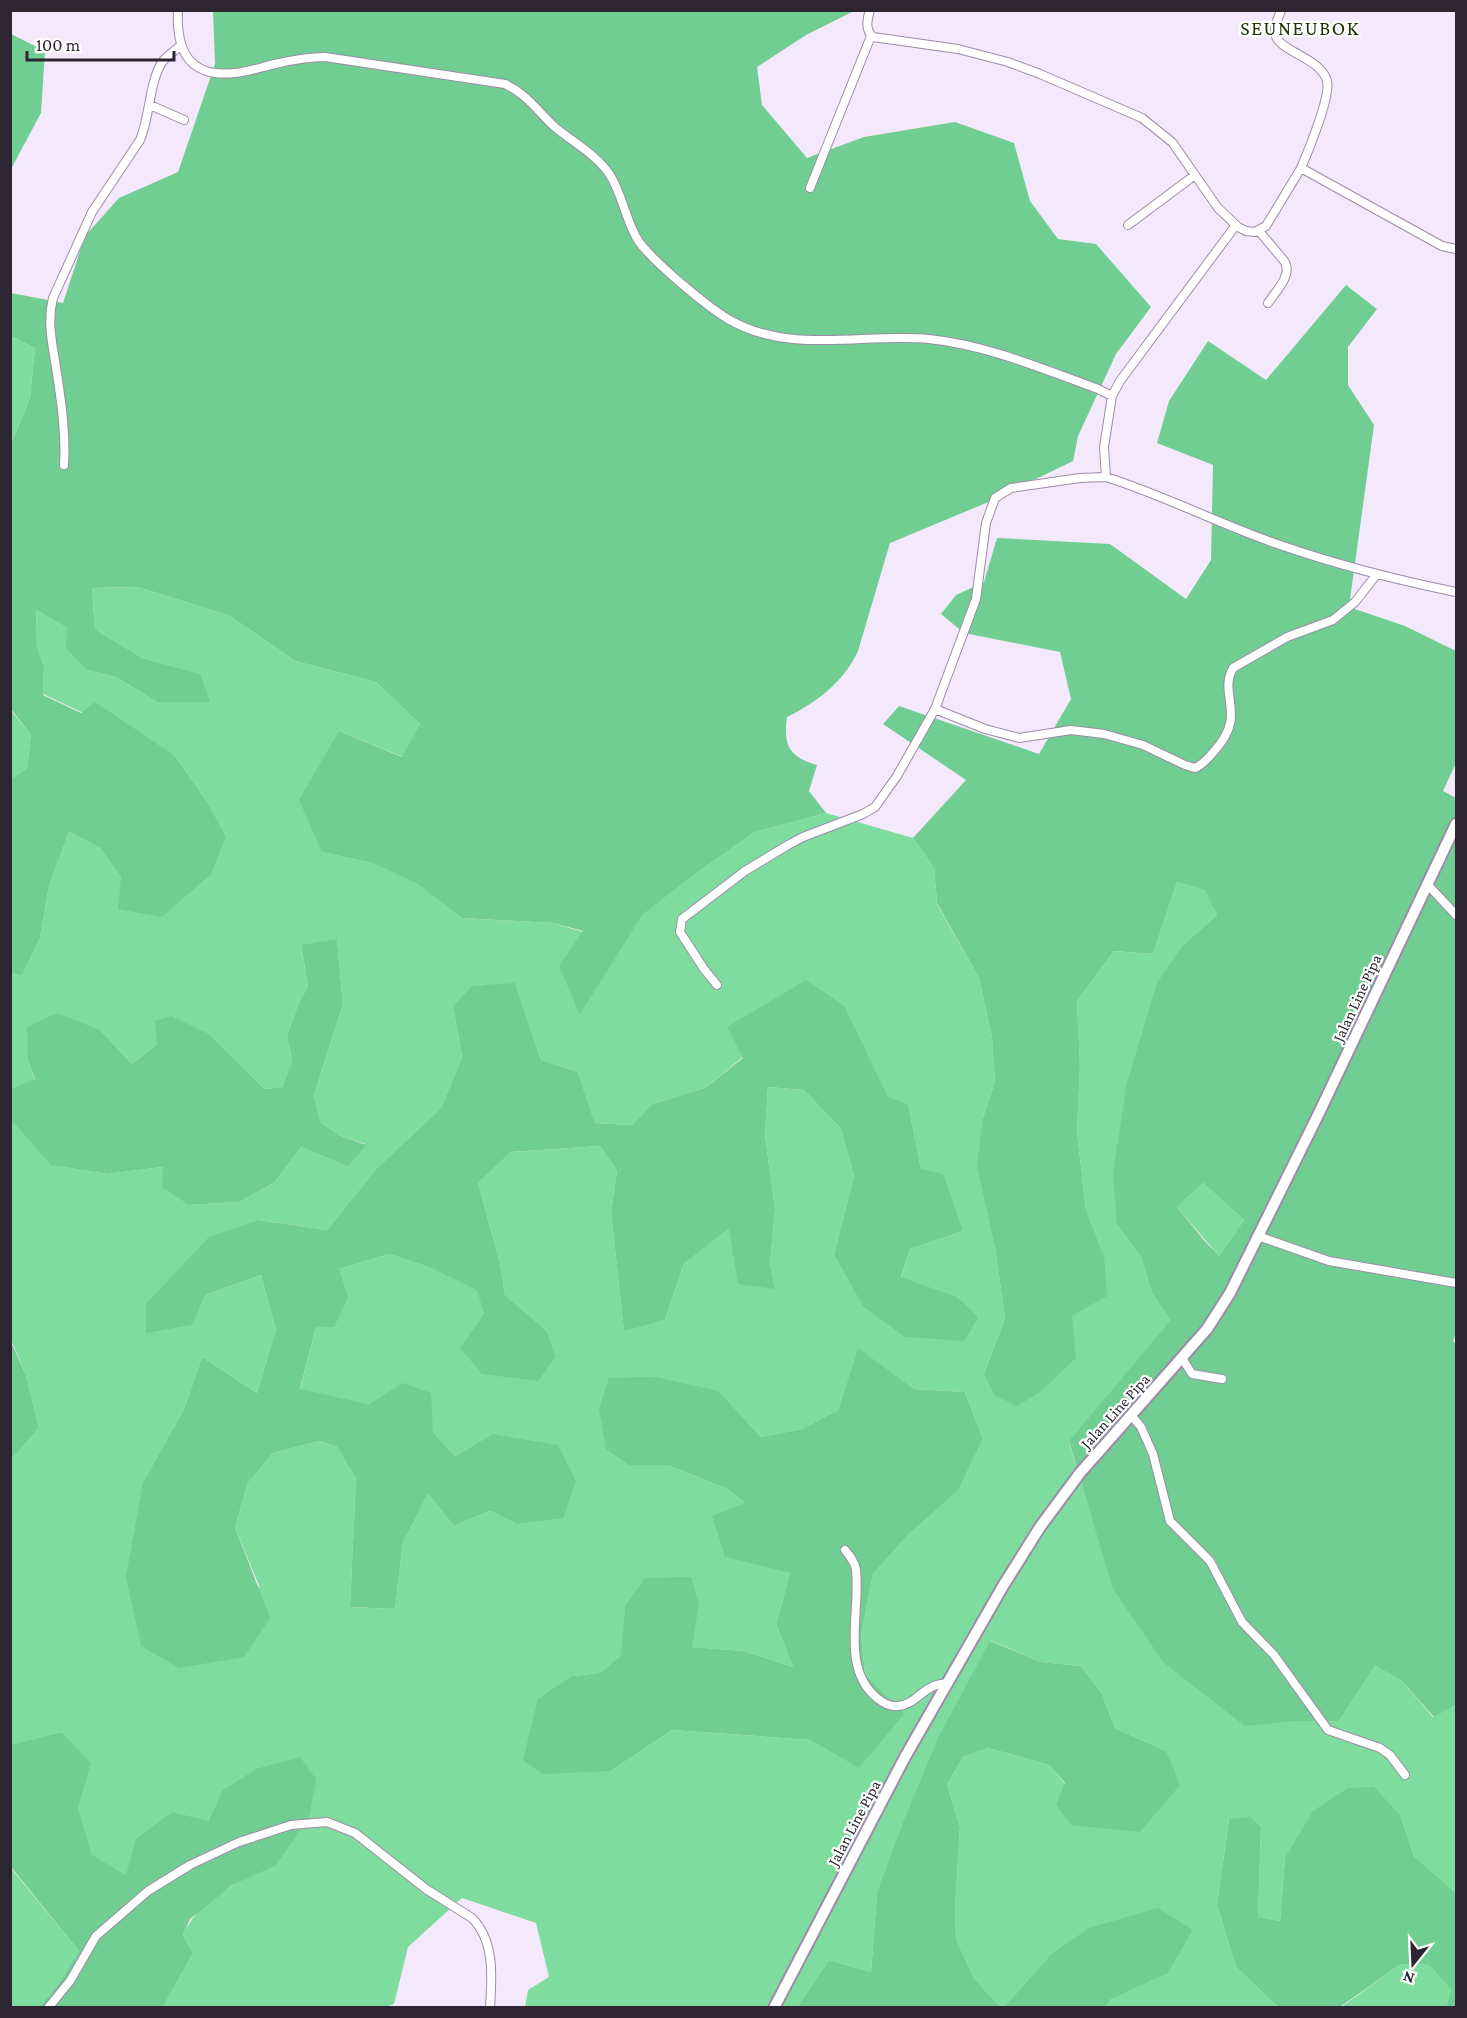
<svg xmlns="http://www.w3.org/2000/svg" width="1467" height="2018" viewBox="0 0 1467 2018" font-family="'Crimson Pro',serif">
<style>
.green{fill:#7fdc9f;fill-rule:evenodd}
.forest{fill:#71ce92;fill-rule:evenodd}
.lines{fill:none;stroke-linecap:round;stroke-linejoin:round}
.street-casing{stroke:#9e8baa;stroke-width:10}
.secondary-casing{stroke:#9e8baa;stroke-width:14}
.street{stroke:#fff;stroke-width:8}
.secondary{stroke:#fff;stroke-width:10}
.labels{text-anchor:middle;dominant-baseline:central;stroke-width:4.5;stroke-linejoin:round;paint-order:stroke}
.street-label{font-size:16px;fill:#2d2632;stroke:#fff}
.quarter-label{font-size:20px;letter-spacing:1.5px;fill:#1e3400;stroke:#fff}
</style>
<rect width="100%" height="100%" fill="#f4e8fc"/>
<path class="green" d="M11 336 35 348 30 398 11 444Z
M138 587 230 616 295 661 376 682 420 724 403 757 339 731 322 852 372 863 419 884 462 918 553 923 583 932 580 1015 641 915 695 874 755 832 826 813 913 838 934 868 937 904 979 978 992 1038 995 1081 983 1118 995 1247 1005 1318 984 1374 1072 1316 1104 1255 1086 1210 1077 1132 1080 1066 1077 1001 1114 951 1153 954 1177 882 1206 890 1217 915 1184 944 1117 1225 1141 1257 1152 1293 1172 1320 1069 1442 1089 1508 1294 1721H1339L1375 1666 1401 1680 1433 1717 1456 1705V1893L1414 1856 1400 1815 1285 1858 1280 1921 1258 1917 1261 1827 1229 1819 1217 1905 1236 1967 1278 2007H1106L1110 2000 1167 1974 1049 1956 1004 2007H1000L974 1978 956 1939 955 1909 960 1827 947 1785 963 1757 988 1748 1049 1765 1065 1784 1166 1751 1115 1728 1102 1694 1081 1666 1041 1662 991 1641 877 1893 871 1972 829 1960 797 2007H525L528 1990 549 1977 536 1923 462 1898 408 1947 394 2004 383 2008 163 2007 193 1953 183 1935C199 1898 240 1881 275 1866L222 1791 208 1821 126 1875 92 1856 78 1807 61 1732 11 1745V1460L39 1428 26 1375 11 1340V1120L52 1165 107 1174 163 1167 189 1205 239 1202 274 1183 301 1147 348 1167 365 1144 339 1135 320 1122 314 1095 343 1004 337 939 301 946 308 986 298 1005 287 1036 292 1061 282 1087 265 1089 209 1034 157 1044 132 1064 100 1030 28 1060 35 1080 11 1089V973L22 976 40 938 49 886 69 832 100 848 121 877 226 836 208 803 175 756 43 694 44 667 37 647 36 610 67 628 87 670 116 677 157 702 199 674 142 658 95 629 92 588ZM806 981 845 1006 888 1098 908 1104 921 1169 963 1231 910 1249 901 1278 957 1297 834 1254 854 1176 841 1129 804 1090 768 1087 765 1135 775 1210 770 1263 775 1289 729 1227 684 1264 665 1320 624 1330 611 1212 617 1171 600 1146 511 1152 478 1183 500 1263 505 1295 547 1331 556 1357 539 1381 484 1314 478 1290 428 1267 389 1254 339 1269 316 1327 300 1390 369 1404 403 1384 433 1432 455 1456 492 1434 516 1524 490 1511 454 1526 428 1494 403 1542 395 1609 350 1607 356 1479 337 1447 319 1441 273 1453 248 1483 235 1527 260 1588 143 1482 184 1409 202 1357 257 1393 276 1330 261 1275 205 1295 258 1220 327 1230 376 1169 441 1108 462 1057 453 1006 471 986 515 984 541 1060 578 1072 595 1123 632 1125 652 1104 705 1088 743 1057ZM858 1349 914 1389 965 1392 983 1439 958 1491 909 1534 873 1574 861 1635 865 1674 903 1715 811 1740 672 1730 611 1771 572 1676 600 1673 622 1656 625 1606H699L691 1647 744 1651 793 1667 776 1624 790 1573 745 1503 727 1489 668 1465H629L719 1391 761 1437 802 1429 838 1410Z
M10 709 31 735 27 768 11 780Z
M1203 1183 1244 1220 1219 1256 1177 1207Z
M10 1867 79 1951 58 1984 39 2007H11Z
M1401 1964 1429 1965 1451 1990 1446 2007 1340 2008Z"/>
<path class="forest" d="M213 11H854L806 35 757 67 762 105 807 158 864 137 955 122 1014 143 1030 201 1058 239 1096 244 1151 307 1116 354 1078 436 1073 461 991 501 890 543 858 651C844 682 817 702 787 717 783 745 789 757 817 765L809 791 826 813 755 832 695 874 642 915 580 1015 559 966 583 931 553 923 462 918 418 884 372 863 322 852 299 800 339 731 402 757 420 724 376 682 295 661 230 616 138 587 92 588 95 629 142 658 200 674 210 702H157L116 677 87 670 66 648 67 628 36 610 37 647 44 667 43 695 81 713 95 702 175 756 208 803 226 836 211 874 162 917 118 909 121 877 100 848 69 832 49 886 40 938 22 976 11 973 10 780 27 768 31 735 11 709V444L30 398 35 348 11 336V293L63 303 85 236 119 198 178 172 215 64Z
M11 34 45 51 41 113 11 169Z
M1346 285 1377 309 1348 347V385L1374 425 1349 607 1405 626 1456 651V763L1443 791 1456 798V1334L1453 1341 1456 1344V1705L1434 1717 1401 1680 1375 1666 1339 1721H1294L1245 1726 1164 1663 1113 1589 1069 1441 1171 1320 1152 1293 1141 1257 1117 1225 1113 1172 1127 1083 1157 983 1184 944 1217 915 1205 890 1177 882 1153 954 1114 951 1077 1001 1080 1066 1077 1132 1086 1210 1104 1255 1107 1296 1072 1316 1076 1358 1040 1392 1017 1406 994 1395 984 1374 1005 1318 995 1247 977 1166 983 1118 995 1081 992 1038 979 978 937 903 934 868 913 838 966 780 883 724 899 706 1039 754 1071 699 1060 652 964 633 941 614 956 595 984 582 997 538 1110 544 1186 599 1211 560 1213 465 1157 443 1169 401 1208 341 1266 380ZM1203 1183 1244 1220 1219 1256 1203 1239 1177 1207Z
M337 939 343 1004 314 1095 320 1122 339 1135 366 1145 348 1167 301 1147 274 1183 239 1202 189 1205 162 1187 163 1167 107 1174 51 1165 11 1120V1089L35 1079 28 1060 27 1027 57 1013 100 1030 132 1064 157 1044 155 1021 171 1016 209 1034 265 1089 282 1087 292 1061 287 1036 298 1005 308 986 301 945Z
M806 980 845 1006 888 1097 908 1104 921 1169 943 1174 963 1231 910 1249 901 1277 957 1297 978 1317 965 1341 905 1337 863 1306 834 1254 854 1176 841 1129 804 1090 768 1087 765 1135 775 1210 770 1263 775 1289 738 1284 729 1228 684 1264 665 1320 624 1331 611 1212 617 1171 600 1146 511 1152 478 1183 500 1263 505 1295 547 1331 556 1357 539 1381 482 1374 460 1348 484 1314 477 1290 428 1267 389 1254 339 1269 348 1298 334 1327H316L300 1389 369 1404 403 1383 431 1393 433 1432 455 1456 492 1434 558 1445 576 1481 563 1518 516 1524 490 1511 454 1526 428 1494 403 1542 395 1609 350 1607 356 1479 337 1447 319 1441 273 1453 248 1483 235 1527 270 1618 244 1657 179 1668 141 1646 126 1577 143 1482 184 1409 202 1357 257 1393 276 1330 261 1275 205 1295 192 1325 146 1333V1304L209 1237 258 1220 327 1230 376 1169 441 1108 462 1057 453 1006 471 986 515 983 541 1060 578 1072 595 1123 632 1125 652 1104 705 1088 743 1058 727 1027Z
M10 1340 26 1375 39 1428 11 1460Z
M858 1348 914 1389 965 1392 983 1439 958 1491 909 1534 873 1574 861 1635 865 1674 904 1714 859 1768 811 1740 672 1730 611 1771 542 1774 523 1760 538 1699 572 1676 600 1673 621 1656 625 1606 645 1578 691 1577 699 1606 692 1647 744 1651 793 1667 776 1624 790 1573 725 1557 712 1516 745 1503 727 1489 668 1465H629L606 1449 599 1409 609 1378 655 1377 719 1391 761 1437 802 1429 838 1410Z
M990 1641 1041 1662 1081 1666 1102 1694 1115 1728 1166 1751 1180 1785 1140 1832 1071 1825 1056 1805 1065 1783 1049 1765 988 1748 963 1757 947 1785 960 1827 955 1909 956 1939 974 1978 1000 2007H797L829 1960 871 1972 877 1893 904 1820 939 1736Z
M61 1732 91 1763 78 1807 92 1855 126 1875 136 1839 172 1812 208 1821 222 1791 256 1769 300 1757 316 1779 309 1818 275 1866 231 1886 190 1919 183 1935 193 1953 163 2007H39L58 1984 79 1951 11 1867 10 1745Z
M1374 1787 1400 1815 1414 1856 1456 1893V2007H1446L1451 1990 1429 1965 1401 1964 1340 2007H1278L1236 1967 1217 1905 1229 1819 1250 1817 1261 1827 1258 1917 1280 1921 1285 1858 1313 1811 1348 1788Z
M1158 1908 1193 1930 1167 1974 1110 2000 1106 2007H1004L1049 1956 1089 1928Z"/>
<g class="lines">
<defs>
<path id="street" d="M178 10C176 51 189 78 235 73 248 72 262 67 275 64 292 60 308 57 325 57L505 84C527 94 539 113 556 128 574 143 597 155 610 175 623 196 626 222 639 242 655 263 705 305 728 319 789 355 862 333 929 339 987 345 1043 369 1098 389L1112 396 1104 447 1106 477C1166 496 1221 525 1280 545 1338 565 1397 580 1456 592
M870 10C867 20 865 30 873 37L958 49 1008 62 1040 74 1142 118 1172 142 1218 208 1238 227 1246 231 1255 232 1266 226 1301 168
M1281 10C1279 17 1274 25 1275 32 1275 51 1321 57 1327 81 1331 96 1308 152 1301 168L1442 246 1456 249
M150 105 184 120
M810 188 871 36
M1128 225 1195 175
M1259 231 1285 262C1292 276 1276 291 1268 303
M1112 396 1120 381 1236 225
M64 465C66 432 61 400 56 367 52 342 47 322 53 298L92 212 140 140C150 117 149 83 162 62 167 56 174 51 180 46
M1106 477 1080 478 1011 488 995 498 986 523 976 599 935 709 985 729 1019 738 1071 730 1104 734 1143 745 1185 765 1195 768C1204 764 1210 756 1216 749 1247 714 1218 694 1233 668L1287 637 1333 620 1355 602 1377 574
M1428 885 1456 915
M717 985 704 969 680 932 682 919 745 871 788 845 803 837 863 814 875 807 897 776 935 709
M1258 1236 1329 1261 1456 1283
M1182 1358 1192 1374 1222 1379
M1131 1415 1141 1427 1153 1454 1170 1521 1210 1561 1242 1622 1274 1655 1328 1730 1380 1748 1390 1755 1405 1775
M845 1550C850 1556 855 1562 856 1570 861 1610 840 1668 877 1698 883 1703 890 1707 898 1706 913 1705 921 1691 934 1686 938 1684 944 1684 948 1683
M48 2008 70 1981 96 1936 148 1891 190 1865 239 1842 291 1825 327 1822 355 1833 426 1889 472 1918C495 1941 492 1977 490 2008"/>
<path id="secondary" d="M774 2008 905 1757 1003 1586 1040 1527 1080 1473 1207 1329 1230 1293 1319 1113 1456 824"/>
</defs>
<use href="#street" class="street-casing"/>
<use href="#secondary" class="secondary-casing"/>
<use href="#street" class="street"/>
<use href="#secondary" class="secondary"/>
</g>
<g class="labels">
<g class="street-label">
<text transform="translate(1357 998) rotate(-65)">Jalan Line Pipa</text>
<text transform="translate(1115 1411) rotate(-48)">Jalan Line Pipa</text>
<text transform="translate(854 1823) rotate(-62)">Jalan Line Pipa</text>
</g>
<g class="quarter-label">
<text x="1300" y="28">SEUNEUBOK</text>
</g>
</g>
<rect width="1467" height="2018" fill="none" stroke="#2d2632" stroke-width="24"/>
<g transform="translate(1413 1964) rotate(198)" stroke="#ffffff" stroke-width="4.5" paint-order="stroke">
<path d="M0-4.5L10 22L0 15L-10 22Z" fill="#2d2632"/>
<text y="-9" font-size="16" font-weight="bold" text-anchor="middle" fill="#2d2632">N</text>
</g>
<path d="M27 51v9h147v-9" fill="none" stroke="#2d2632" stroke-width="3"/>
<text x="36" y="51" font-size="18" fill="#2d2632" stroke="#ffffff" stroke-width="4.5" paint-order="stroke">100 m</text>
</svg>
